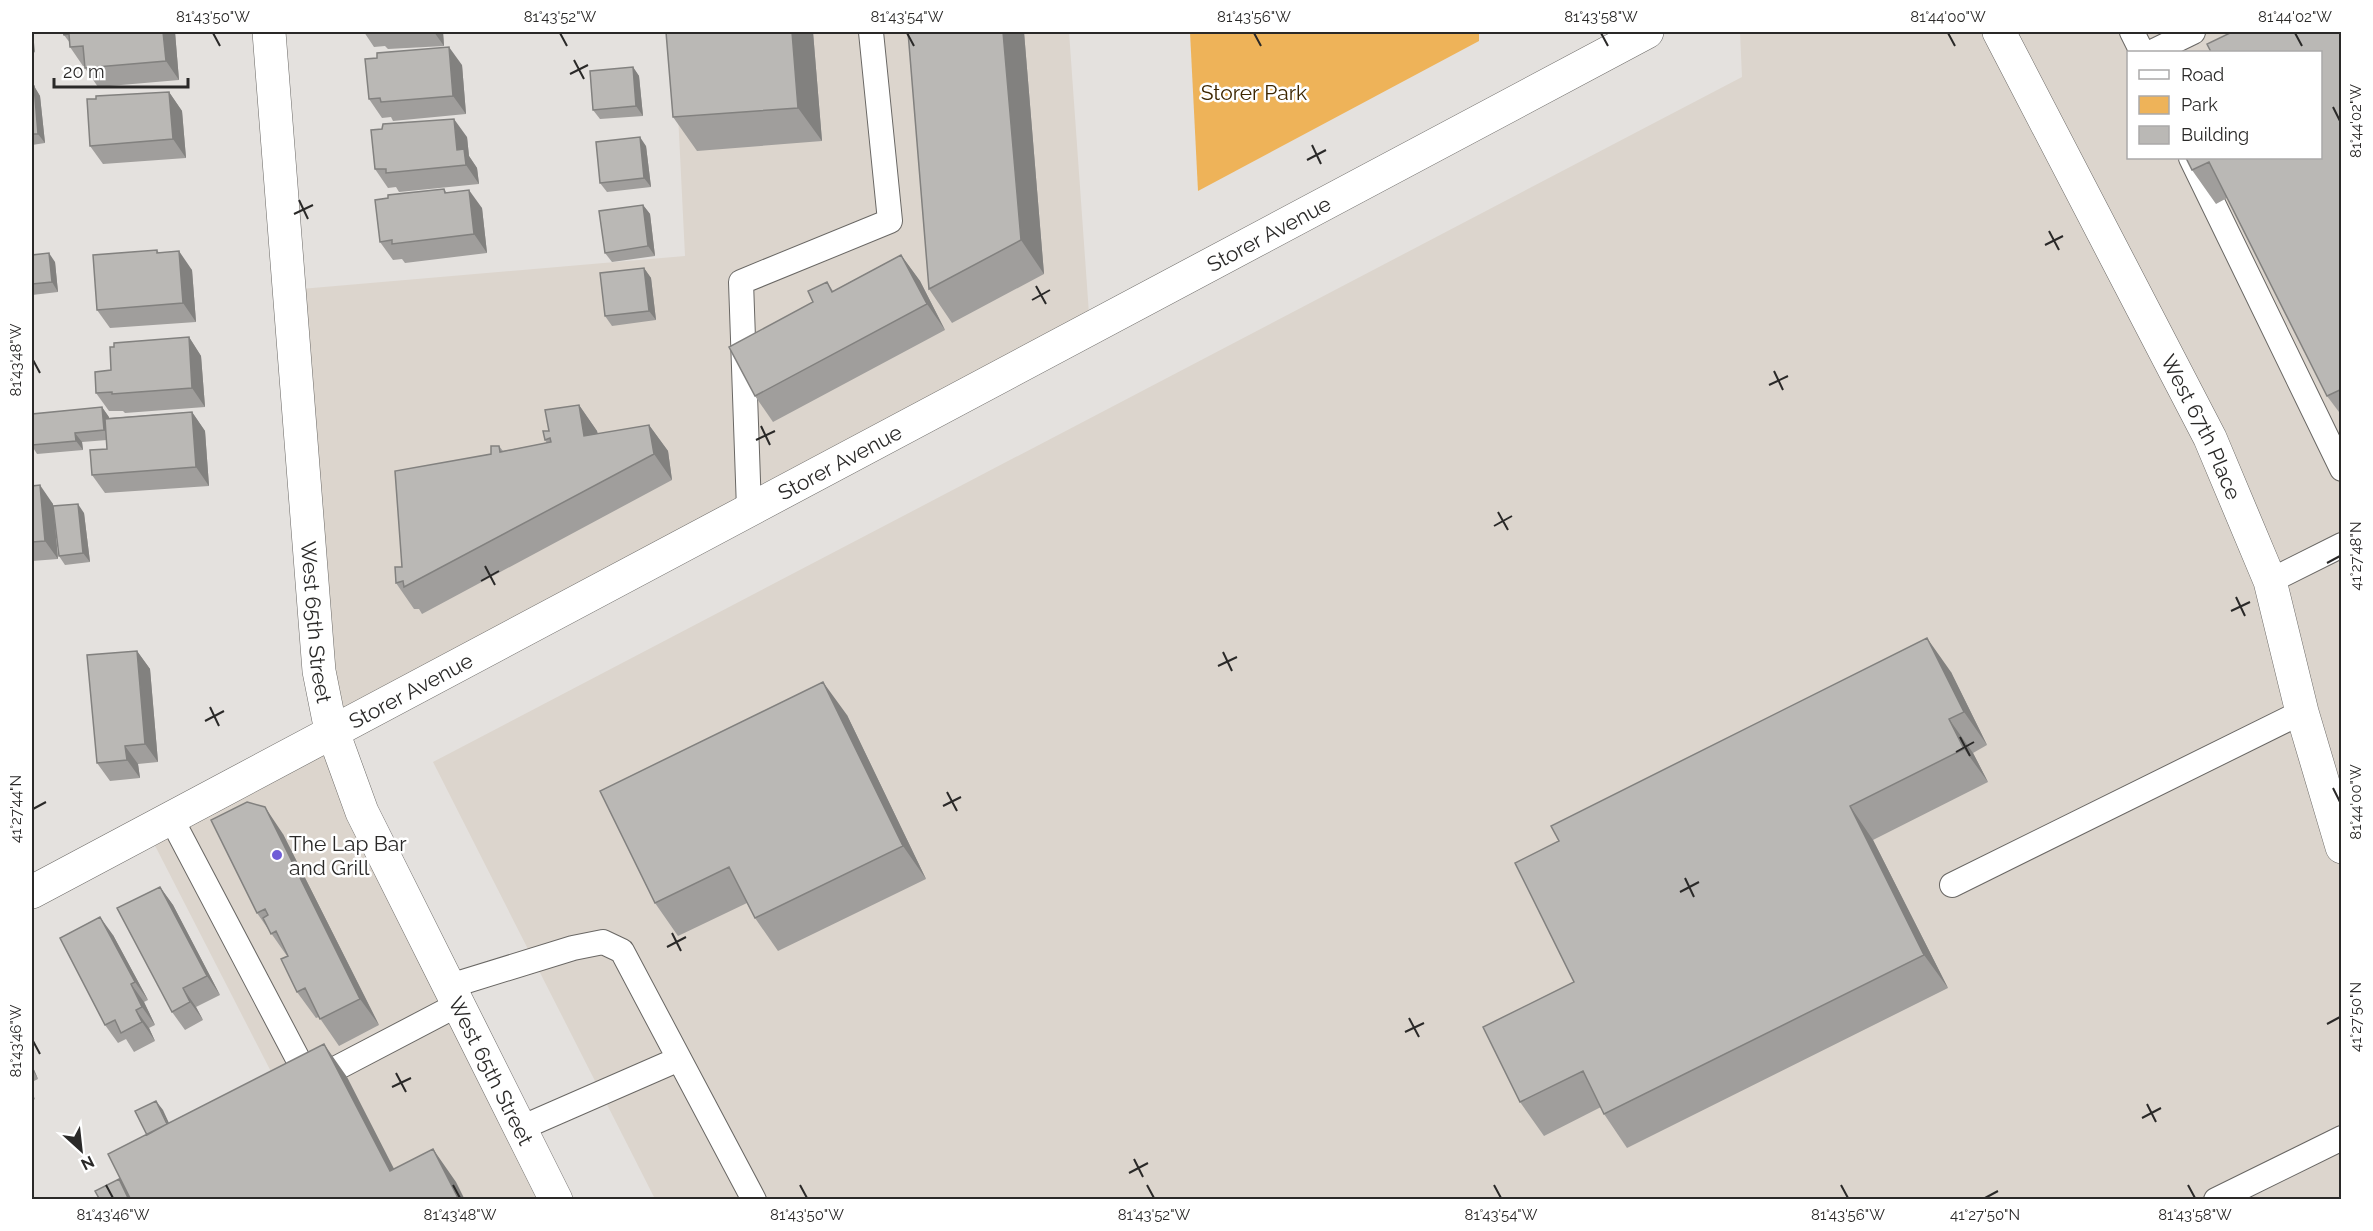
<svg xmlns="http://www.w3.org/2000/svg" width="2373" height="1231" viewBox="0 0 2373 1231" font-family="Raleway,sans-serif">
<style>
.built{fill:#dcd5cd;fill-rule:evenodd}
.green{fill:#eeb359}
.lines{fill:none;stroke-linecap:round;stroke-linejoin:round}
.service-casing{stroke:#696764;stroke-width:26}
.minor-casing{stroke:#696764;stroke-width:34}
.tertiary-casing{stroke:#696764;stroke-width:34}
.service{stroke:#fff;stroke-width:24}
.minor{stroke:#fff;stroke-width:33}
.tertiary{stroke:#fff;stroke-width:33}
.wall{fill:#a09e9c}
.shaded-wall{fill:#82817f}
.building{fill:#bab8b5;stroke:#82817f;stroke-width:1.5}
.ticks{fill:none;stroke:#2a2928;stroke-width:2}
.poi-dot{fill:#6f5dd7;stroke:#fff;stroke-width:2}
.labels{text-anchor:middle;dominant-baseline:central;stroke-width:5;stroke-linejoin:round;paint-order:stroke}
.park-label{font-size:21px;fill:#3d2600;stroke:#fff}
.street-label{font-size:21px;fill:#2a2928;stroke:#fff}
.poi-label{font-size:21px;fill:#2a2928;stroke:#fff;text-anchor:start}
.neatline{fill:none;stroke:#2a2928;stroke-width:2}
.ticks-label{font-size:15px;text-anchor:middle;fill:#2a2928}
</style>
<rect width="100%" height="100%" fill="#e4e1de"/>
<path class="built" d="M674 32H1069L1090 328 333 731 556 1199 94 1200 284 1097 147 830 333 731 289 290 685 256Z
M1740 32H2341V1199H655L433 762 1742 77ZM2128 52H2320V158H2128Z"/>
<path class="green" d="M1190 32H1479V41L1198 191Z"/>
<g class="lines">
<defs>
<path id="service" d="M2132 32 2142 52
M2152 52 2193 32
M2191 158 2342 469
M749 509 741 282 890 221 871 32
M2270 581 2342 545
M171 818 310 1082 459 1004
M1952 885 2302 712
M450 986 573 948 603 942 622 951 754 1200
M521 1128 679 1059
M2216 1200 2342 1138"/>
<g id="minor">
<path id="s1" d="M1999 32 2210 438 2270 581 2302 712 2342 847"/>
</g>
<g id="tertiary">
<path id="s2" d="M269 32 319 671 329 721 362 812 556 1200"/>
<path id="s3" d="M32 892 1647 32"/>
</g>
</defs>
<use href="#service" class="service-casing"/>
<use href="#minor" class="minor-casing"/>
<use href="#tertiary" class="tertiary-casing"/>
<use href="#service" class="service"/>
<use href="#minor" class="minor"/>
<use href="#tertiary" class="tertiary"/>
</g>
<path class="wall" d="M175 32 179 80 98 87 85 68V66H83L70 47V43L64 35Z
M364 32H443L444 46 388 49 385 46 374 47Z
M666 32H813L822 141 697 151 673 117Z
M908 32H1024L1044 274 952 323 929 289Z
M2342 32V416L2327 396 2227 198 2216 204 2192 170 2186 158H2320Z
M462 65 466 114 393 121 391 117 382 118 369 99Z
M633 67 639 76 643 116 600 119 593 110Z
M32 86H34L40 96 45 143 32 145Z
M169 92 182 111 186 158 103 164 90 146Z
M467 137 469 156 477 168 479 184 399 192 396 187 388 188 375 169Z
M646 146 651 187 607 192 600 183Z
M444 189 446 192 482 208 487 253 405 263 402 259 393 260 380 242Z
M643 205 650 214 655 256 612 262 605 253Z
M157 250 159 253 192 270 196 322 110 328 97 310Z
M32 255 55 262 58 292 32 295Z
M901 255 920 281 945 330 773 422 755 396 827 282 833 291Z
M644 268 651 278 656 320 612 326 605 316Z
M189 337 201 356 205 407 125 413 123 411H109L96 393 111 370 114 347Z
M579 405 597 431 598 434 649 425 668 451 672 480 422 614 419 609H414L396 583 402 567 491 454 499 446 503 451 547 443 545 440 549 431Z
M102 407 109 418 192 412 205 431 209 486 105 493 92 475 107 449V440L82 442 83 450 37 454 32 446V414Z
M32 486 53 504V506L84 513 90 562 65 565 59 556 54 511 58 559 32 561Z
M137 651 150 669 158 762 138 764 140 778 110 781 97 763Z
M1951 672 1987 745 1973 753 1988 782 1873 840 1948 988 1627 1148 1604 1114 1601 1107 1544 1136 1520 1102 1574 982 1559 841Z
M847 715 926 879 778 951 755 918 747 903 678 936 655 903Z
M283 834 379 1025 339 1046 319 1017 316 1018 297 992 287 956 257 913Z
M160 887 173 905 220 995 196 1007 203 1020 185 1030 172 1012Z
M113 935 148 1000 144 1002 155 1025 149 1028 155 1041 134 1052 126 1039 118 1043 105 1025Z
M32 1065 38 1079 32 1082Z
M32 1092 35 1099 32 1101Z"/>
<path class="shaded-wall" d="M32 32H33L35 53 32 48Z
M163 32H175L179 80 166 61Z
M434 32H443L444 46Z
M792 32H813L822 141 798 108Z
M1003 32H1024L1044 274 1021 240Z
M449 47 462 65 466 114 453 96Z
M633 67 639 76 643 116 636 106Z
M34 86 40 96 45 143 38 134Z
M169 92 182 111 186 158 173 139Z
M454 119 467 137 469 156 477 168 479 184 466 165 457 150Z
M640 137 646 146 651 187 644 178Z
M469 190 482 208 487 253 474 234Z
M643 205 650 214 655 256 648 246Z
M179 251 192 270 196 322 183 303Z
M49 253 55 262 58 292 52 282Z
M901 255 920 281 945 330 927 304Z
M644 268 651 278 656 320 649 311Z
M189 337 201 356 205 407 192 388Z
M579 405 597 431 603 463 584 436Z
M102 407 109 417 111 439 104 430Z
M192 412 205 431 209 486 196 467Z
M649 425 668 451 672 480 654 454Z
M75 433 82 442 83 450 76 441Z
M40 485 53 504 58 559 45 541Z
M78 504 84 513 90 562 83 553Z
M1927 638 1951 672 1987 745 1964 712Z
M137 651 150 669 158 762 145 744Z
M823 682 847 715 926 879 903 846Z
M1949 719 1973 753 1988 782 1964 749Z
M125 746 138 764 140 778 127 760Z
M1850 806 1873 840 1948 988 1924 955Z
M265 807 283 834 379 1025 360 999Z
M160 887 173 905 220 995 207 976Z
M100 917 113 935 148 1000 135 982Z
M131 984 144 1002 155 1025 142 1007Z
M183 988 196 1007 203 1020 190 1002Z
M136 1010 149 1028 155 1041 142 1022Z
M324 1044 347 1077 410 1200 390 1171Z
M32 1065 38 1079 32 1069Z
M156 1101 163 1110 180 1147 174 1137Z
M433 1149 456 1182 465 1200H459Z
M119 1179 125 1188 131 1200H129Z"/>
<path class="building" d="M63 32H163L166 61 85 68 83 46 70 47 69 34 64 35Z
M666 32H792L798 108 673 117Z
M908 32H1003L1021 240 929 289Z
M2232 32H2342V389L2327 396 2209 162 2192 170 2186 158H2320V52H2211L2207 44Z
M449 47 453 96 381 102 380 98 369 99 365 59 377 58V53Z
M633 67 636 106 593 110 590 71Z
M32 86H34L38 134H32Z
M169 92 173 139 90 146 87 99H96V96Z
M454 119 457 150 464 149 466 165 386 173V169H375L371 130 382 129 383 124Z
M640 137 644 178 600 183 596 142Z
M444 189 445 193 469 190 474 234 392 244V240L380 242 375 200 388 198V195Z
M643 205 648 246 605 253 599 211Z
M157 250V253L179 251 183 303 97 310 93 255Z
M49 253 52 282 32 284V255Z
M901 255 927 304 755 396 729 347 813 302 808 291 827 282 832 292Z
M644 268 649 311 605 316 600 273Z
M189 337 192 388 112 394V392L96 393 95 372 111 370 110 347H114V343Z
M579 405 584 436 649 425 654 454 404 587 403 581 396 583 395 567H402L395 471 491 454V446H499L500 452 551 442 550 438 545 440 543 431H549L545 410Z
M102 407 104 430 75 433 76 441 32 445V414Z
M192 412 196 467 92 475 90 450 107 449 105 419Z
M40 485 45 541 32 542V486Z
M78 504 83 553 59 556 53 506Z
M1927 638 1964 712 1949 719 1964 749 1850 806 1924 955 1604 1114 1583 1071 1520 1102 1483 1027 1574 982 1515 863 1559 841 1551 826Z
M137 651 145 744 125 746 127 760 97 763 87 655Z
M823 682 903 846 755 918 729 867 655 903 600 791Z
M247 802 265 807 360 999 320 1019 305 988 297 992 281 959 288 956 276 931 271 934 263 918 268 915 265 909 257 913 211 820Z
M160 887 207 976 183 988 190 1002 172 1012 117 908Z
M100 917 135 982 131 984 142 1007 136 1010 142 1022 121 1033 115 1020 105 1025 60 938Z
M324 1044 390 1171 433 1149 459 1200H131L108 1154Z
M156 1101 167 1124 147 1135 135 1111Z
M119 1179 129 1200H100L95 1191Z"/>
<path class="ticks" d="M213 33 220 46M560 33 567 46M907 33 914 46M1254 33 1261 46M1601 33 1608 46M1948 33 1955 46M2295 33 2302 46M574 60 584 79M570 74 588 65M2333 107 2340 121M1312 145 1321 164M1307 160 1326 150M299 200 308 219M294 214 313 205M2049 231 2059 250M2045 245 2063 236M1036 286 1046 304M1032 300 1050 290M33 360 40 373M1774 371 1783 390M1769 385 1788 376M761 426 770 445M756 440 775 431M1498 512 1508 530M1494 526 1512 516M2327 563 2340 556M485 566 495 585M481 581 499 571M2236 597 2245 616M2231 611 2250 602M1223 652 1232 671M1218 666 1237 657M210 707 219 726M205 721 224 711M1960 737 1970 756M1956 752 1974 742M2333 788 2340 802M947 792 957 811M943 806 961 797M33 809 46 802M1685 878 1694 897M1680 892 1699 882M672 933 681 951M667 947 686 937M1409 1018 1419 1037M2327 1024 2340 1017M1405 1032 1424 1023M33 1041 40 1054M396 1073 406 1092M392 1087 411 1078M2147 1104 2156 1122M2142 1118 2161 1108M1134 1159 1143 1177M1129 1173 1148 1163M106 1185 113 1198M453 1185 460 1198M800 1185 807 1198M1147 1185 1154 1198M1494 1185 1501 1198M1841 1185 1848 1198M2188 1185 2195 1198M1985 1198 1998 1191"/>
<circle class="poi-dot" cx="277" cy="855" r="6"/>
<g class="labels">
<g class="park-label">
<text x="1254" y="92">Storer Park</text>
</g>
<g class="street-label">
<text stroke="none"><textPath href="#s3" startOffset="1401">Storer Avenue</textPath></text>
<text stroke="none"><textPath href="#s1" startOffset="444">West 67th Place</textPath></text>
<text stroke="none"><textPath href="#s3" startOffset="915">Storer Avenue</textPath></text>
<text stroke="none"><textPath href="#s2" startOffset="592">West 65th Street</textPath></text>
<text stroke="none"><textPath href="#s3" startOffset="429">Storer Avenue</textPath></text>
<text stroke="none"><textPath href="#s2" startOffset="1078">West 65th Street</textPath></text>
</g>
<g class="poi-label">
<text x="289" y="843">The Lap Bar<tspan x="289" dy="24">and Grill</tspan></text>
</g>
</g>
<rect width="2373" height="1231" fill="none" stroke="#ffffff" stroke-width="66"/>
<rect x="2127" y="51" width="195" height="108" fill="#ffffff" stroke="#aaa9a9" stroke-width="1.5"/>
<rect x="2139" y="70" width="30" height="9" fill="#ffffff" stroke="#aaa9a9" stroke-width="1.5"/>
<text x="2181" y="81" font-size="18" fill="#2a2928">Road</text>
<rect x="2139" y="96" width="30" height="18" fill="#eeb359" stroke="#aaa9a9" stroke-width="1.5"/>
<text x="2181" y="111" font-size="18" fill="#2a2928">Park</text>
<rect x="2139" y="126" width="30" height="18" fill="#bab8b5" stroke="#aaa9a9" stroke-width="1.5"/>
<text x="2181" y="141" font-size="18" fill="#2a2928">Building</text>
<g transform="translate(81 1150) rotate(153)" stroke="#ffffff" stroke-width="4.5" paint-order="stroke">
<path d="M0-4.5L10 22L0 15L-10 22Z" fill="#2a2928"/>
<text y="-9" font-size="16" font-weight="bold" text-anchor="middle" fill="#2a2928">N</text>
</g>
<path d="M54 78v9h134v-9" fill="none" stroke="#2a2928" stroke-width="3"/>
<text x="63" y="78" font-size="18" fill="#2a2928" stroke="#ffffff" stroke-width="4.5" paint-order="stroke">20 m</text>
<rect x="33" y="33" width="2307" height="1165" class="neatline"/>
<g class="ticks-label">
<text x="213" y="22">81°43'50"W</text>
<text x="560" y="22">81°43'52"W</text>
<text x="907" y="22">81°43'54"W</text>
<text x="1254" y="22">81°43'56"W</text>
<text x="1601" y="22">81°43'58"W</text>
<text x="1948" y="22">81°44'00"W</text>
<text x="2295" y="22">81°44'02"W</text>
<text transform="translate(2356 121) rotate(-90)" y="5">81°44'02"W</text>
<text transform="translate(16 360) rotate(-90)" y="5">81°43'48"W</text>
<text transform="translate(2356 556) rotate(-90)" y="5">41°27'48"N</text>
<text transform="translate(2356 802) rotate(-90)" y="5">81°44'00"W</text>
<text transform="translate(16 809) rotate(-90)" y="5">41°27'44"N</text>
<text transform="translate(2356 1017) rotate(-90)" y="5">41°27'50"N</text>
<text transform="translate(16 1041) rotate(-90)" y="5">81°43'46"W</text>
<text x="113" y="1220">81°43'46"W</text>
<text x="460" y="1220">81°43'48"W</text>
<text x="807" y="1220">81°43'50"W</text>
<text x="1154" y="1220">81°43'52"W</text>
<text x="1501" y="1220">81°43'54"W</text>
<text x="1848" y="1220">81°43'56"W</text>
<text x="1985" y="1220">41°27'50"N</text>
<text x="2195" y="1220">81°43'58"W</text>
</g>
</svg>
